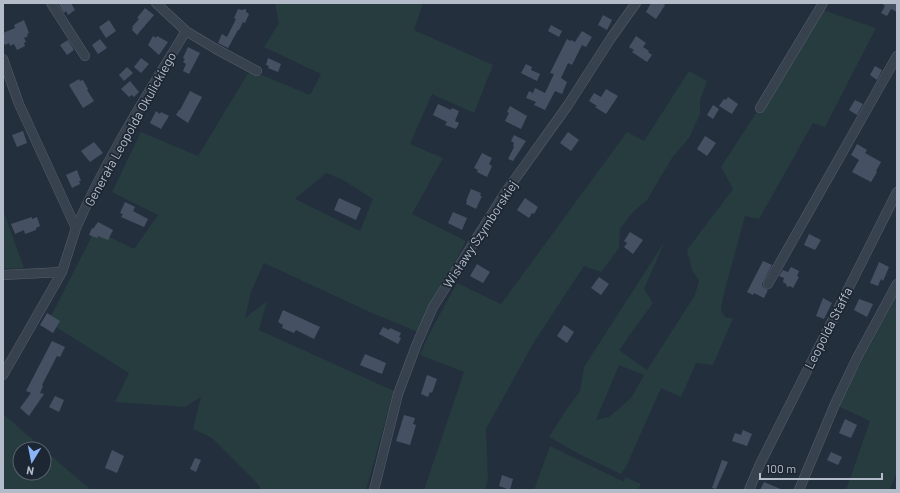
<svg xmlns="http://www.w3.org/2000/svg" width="900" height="493" viewBox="0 0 900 493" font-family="Barlow,sans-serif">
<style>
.green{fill:#263c3f;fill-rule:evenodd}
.building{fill:#455162}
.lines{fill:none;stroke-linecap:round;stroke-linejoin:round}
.minor-casing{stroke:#565f6c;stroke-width:10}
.minor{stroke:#38414e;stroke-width:9}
.labels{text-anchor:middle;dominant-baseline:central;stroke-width:3.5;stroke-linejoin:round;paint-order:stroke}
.street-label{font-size:13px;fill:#b4bcc9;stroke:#1d2633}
</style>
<rect width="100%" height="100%" fill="#242f3e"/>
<path class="green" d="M275 3H423L414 30 493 65 474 113 432 94 410 144 443 158 412 214 466 241 418 332 374 314 264 263 251 292 245 318 267 301 259 330 394 391 366 490H261L258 484 212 438 193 429 201 397 185 407 115 402 129 373 48 322 95 230 134 249 158 215 112 192 141 132 198 156 250 70 310 95 321 74 264 47 279 23ZM326 173 343 180 373 199 360 231 295 199Z
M823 10 876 28 825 127 813 123 759 219 745 216 723 297 721 311 726 318H733L713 365 696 363 681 397 661 388 626 467 621 474 579 454 549 437 566 410 580 391 584 367 665 241 644 289 653 303 619 350 647 370 695 295 699 281 692 270 687 250 733 189 721 167ZM619 365 644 375 631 398 609 417 596 420Z
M689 71 707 81 700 100V114L689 138 672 158 647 200 633 212 620 229 619 248 601 272 584 266 534 342 486 429 488 479 485 490H424L464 372 420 355 428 336 457 283 501 304 627 132 644 141Z
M3 210 24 268 3 269Z
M897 295V473L889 490H846L870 421 838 406Z
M3 414 91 490H3ZM20 449H44V473H20Z
M550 446 624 482 625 477 641 484 638 490H534Z"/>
<path class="building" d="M58 3H71L75 10 68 15 66 11 64 13Z
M651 3H662L665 5 656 19 646 12Z
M881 3H897V12L891 9 887 16 881 13 885 6Z
M145 8 154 15 137 35 132 30 133 28 132 27 139 19 137 18Z
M238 9 242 10 246 9V12L249 14 245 23 243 22 239 30H238L228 48 218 43 222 34 227 37 236 19 234 18Z
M603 15 612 20 607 30 598 25Z
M24 20 29 33 27 34 28 36 24 38 26 42 24 43 25 46 17 50 14 44 10 46 9 43 5 45 3 41V33L15 28 14 25Z
M109 20 116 31 106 38 99 27Z
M551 25 562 31 559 37 548 31Z
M582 31 592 37 586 47 582 45 572 65 568 63 561 78 567 82 562 94 555 91 545 110 534 105 536 102 526 98 529 91 533 93 535 88 545 93 554 74 550 73 567 39 570 41 571 40 575 42Z
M153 36 156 38 157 36 168 42 159 55 148 45Z
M636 36 646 43 643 47 649 51 648 52 652 55 647 62 632 52 634 50 629 47Z
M100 39 107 48 98 54 92 45Z
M68 40 74 50 67 55 60 45Z
M188 47 200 53 189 74 183 71 186 64 183 62 185 59 183 58Z
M141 58 149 64 141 73 134 67Z
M268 58 281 64 278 72 268 68 269 66 266 65Z
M526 64 532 67 531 70 540 74 537 81 521 73Z
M875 66 882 70 877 80 870 75Z
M127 67 133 73 124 81 119 75Z
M79 79 80 81 83 80 88 89 87 90 94 101 83 108 69 85Z
M130 81 139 92 134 97 132 95 129 97 121 89Z
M606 89 618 96 606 114 595 107 597 106 589 101 594 93 601 97Z
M190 91 202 97 188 123 176 115 179 110H180Z
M728 97 738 104 732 114 719 106 724 99 726 100Z
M855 100 863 104 857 115 849 110Z
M438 104 451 110 452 108 459 111 455 121 459 123 456 129 445 125 447 122 433 115Z
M713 105 719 109 713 119 707 115Z
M510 106 527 116 521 129 505 121 509 113 507 112Z
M156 111 160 114 161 112 169 116 161 129 150 123Z
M23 131 27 143 17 147 12 135Z
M568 132 579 140 571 151 560 143Z
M514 135 526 141 513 161 508 159 514 147 513 146 514 143 511 141Z
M705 136 716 143 707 156 697 149Z
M94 142 103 153 90 162 81 151Z
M857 144 867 150 865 153 881 162 876 171 877 172 871 182 852 172 859 160 851 155Z
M482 153 492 158 489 164 492 166 487 177 477 172 478 170 474 168Z
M77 170 81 181H79L80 184 72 188 66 175Z
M471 189 481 193 480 196H482L476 209 466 204 467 201H466Z
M339 198 361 208 356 220 334 210Z
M525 198 538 207 534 214 532 213 529 218 517 210Z
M125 202 135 207 133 211 148 219 144 227 121 217 123 214 120 213Z
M453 212 467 218 462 230 448 223Z
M32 217V219L37 217 40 226 36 228V230L25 234 24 230 15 234 11 224Z
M98 222 113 230 108 240 98 236 97 238 89 235 92 228 93 229Z
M630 232 643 240 633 254 624 247 627 243 624 241Z
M809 234 821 240 815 250 804 245Z
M763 261 772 265 762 284 763 287 768 290 764 298 754 293 753 295 747 292Z
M879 262 889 267 883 281 881 279 878 286 870 283Z
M477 264 490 272 483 283 470 276Z
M791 267 799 271 797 276 799 277 793 288 790 286 787 287 786 284 783 282 784 278 779 276 783 270 788 272Z
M599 277 609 284 601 295 591 288Z
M823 298 832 303 824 319 816 316Z
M859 299 873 304 867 317 854 310Z
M283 310 320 327 314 339 296 330 294 333 282 328 283 325 278 322Z
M47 313 60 321 53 333 40 325Z
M564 325 574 332 567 343 557 336Z
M383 327 389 330 390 328 401 333 399 337 401 338 398 344 379 334Z
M52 341 65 347 60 357 57 356 42 385 43 386 40 393 44 394 29 416 20 408 31 393 26 391Z
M365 354 386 363 382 374 360 365Z
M427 375 437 379 432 393 430 392 428 397 421 394Z
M55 396 64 400 59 412 49 407Z
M404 415 415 418 413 424 416 425 410 445 396 441Z
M845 419 857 425 851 438 839 433Z
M743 430 752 434 747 446 732 441 735 433 741 435Z
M112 450 124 456 117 473 105 468Z
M831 452 842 457 838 465 827 460Z
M195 458 201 460 196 472 190 469Z
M722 460 728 462 716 489 712 488Z
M502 475 513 479 510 490 499 486Z
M764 482 783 490H760Z"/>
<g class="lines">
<defs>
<path id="minor" d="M51 3 85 56
M156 3 186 31 216 49 257 71
M3 59 19 104 76 228 62 272 3 375
M760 108 823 3
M76 228C106 159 147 95 186 31
M3 275 62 272
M768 284 897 56
M374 490 398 394 416 346 433 307 505 193 568 105 611 38 636 3
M749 490 760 464 897 192
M799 490 835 404 857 358 897 284"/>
</defs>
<use href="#minor" class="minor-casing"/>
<use href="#minor" class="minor"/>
</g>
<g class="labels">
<g class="street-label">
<text transform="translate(130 129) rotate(-61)">Generała Leopolda Okulickiego</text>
<text transform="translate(480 234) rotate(-57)">Wisławy Szymborskiej</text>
<text transform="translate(828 328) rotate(-63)">Leopolda Staffa</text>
</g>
</g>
<rect width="900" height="493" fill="none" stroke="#b4bcc9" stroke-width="8"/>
<g transform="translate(32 461) rotate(190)"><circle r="19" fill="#1d2633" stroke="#59626f"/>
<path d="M0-3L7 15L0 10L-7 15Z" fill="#8ab4f8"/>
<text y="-6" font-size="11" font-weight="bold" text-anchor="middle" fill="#b4bcc9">N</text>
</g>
<path d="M760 473v6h122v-6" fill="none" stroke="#b4bcc9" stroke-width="2"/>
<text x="766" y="473" font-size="12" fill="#b4bcc9" stroke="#1d2633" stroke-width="3" paint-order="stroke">100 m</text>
</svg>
